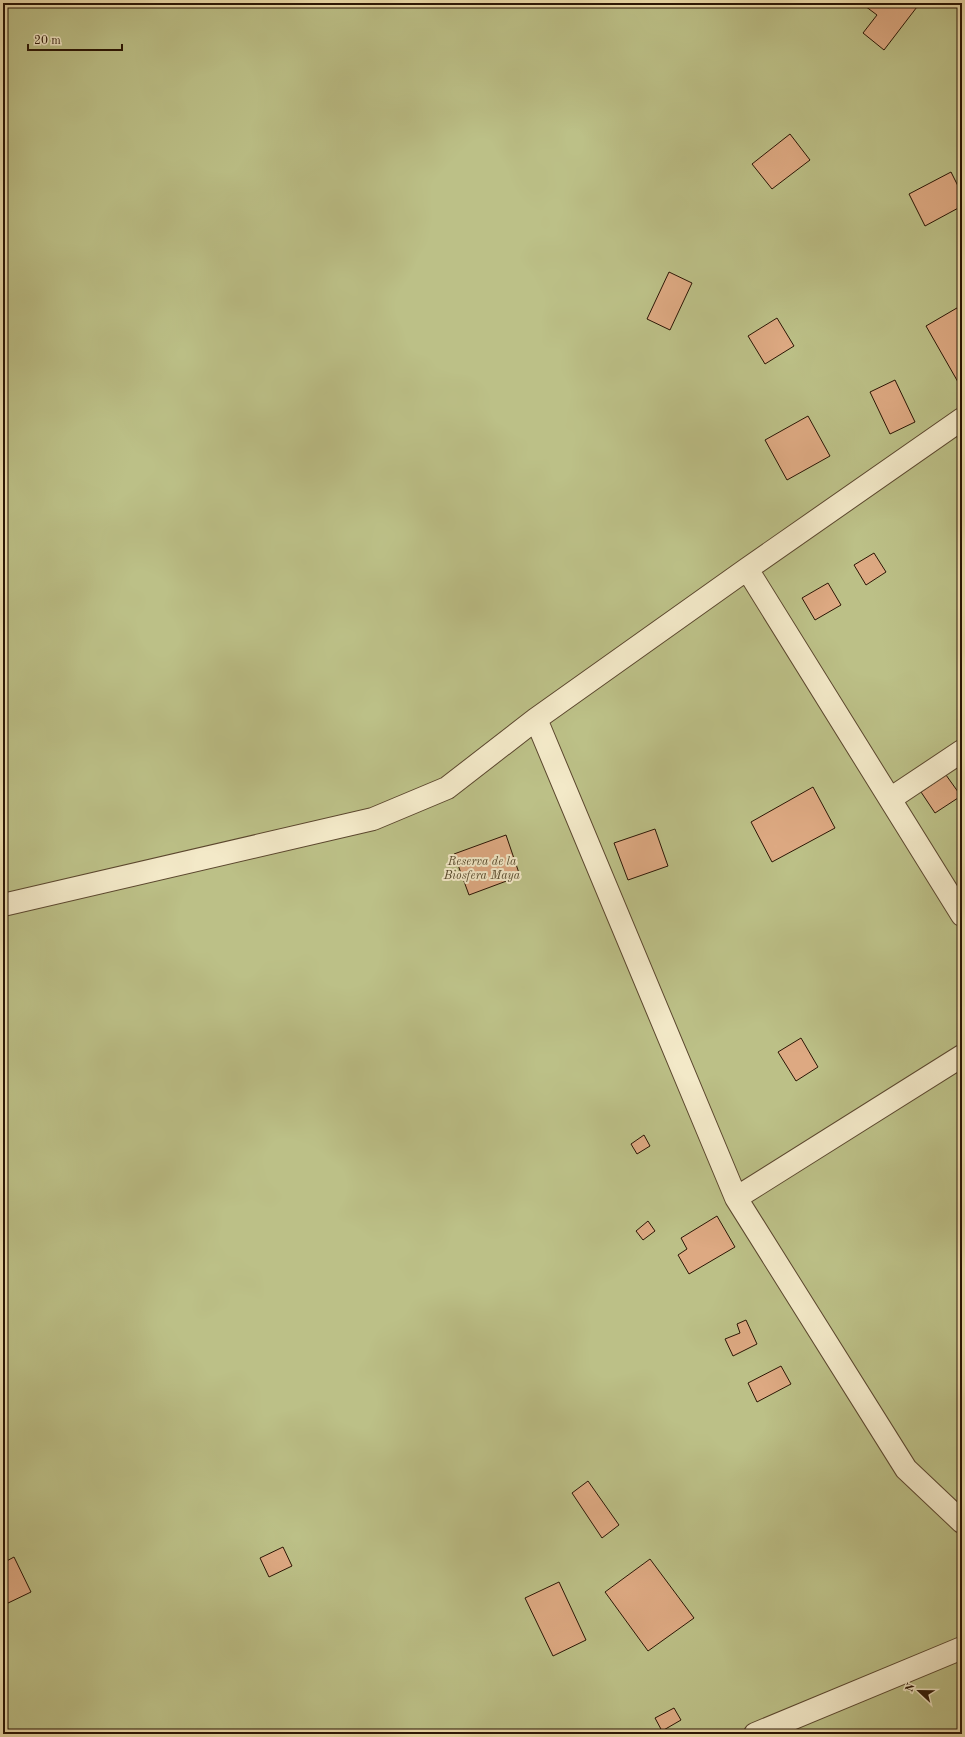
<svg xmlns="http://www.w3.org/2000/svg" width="965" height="1737" viewBox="0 0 965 1737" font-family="'Old Standard TT',serif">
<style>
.green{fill:#bcc087;stroke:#736a46}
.building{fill:#dda982;stroke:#2a1504}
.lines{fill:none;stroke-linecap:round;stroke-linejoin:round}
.minor-casing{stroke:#5b472e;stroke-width:24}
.minor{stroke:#f3e9c8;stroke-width:22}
.labels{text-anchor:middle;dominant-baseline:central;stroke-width:4;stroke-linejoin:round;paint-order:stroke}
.park-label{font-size:12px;font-style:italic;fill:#56482b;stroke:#f3e9c8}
</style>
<rect width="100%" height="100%" fill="#edddab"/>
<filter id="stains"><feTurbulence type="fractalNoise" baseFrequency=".005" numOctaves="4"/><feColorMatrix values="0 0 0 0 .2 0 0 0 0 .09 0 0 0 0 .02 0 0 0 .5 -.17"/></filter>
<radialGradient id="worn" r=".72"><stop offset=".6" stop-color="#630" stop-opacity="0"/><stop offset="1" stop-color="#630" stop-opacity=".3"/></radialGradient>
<path class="green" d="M3 3H962V1734H3Z"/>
<path class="building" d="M861 3H920L884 50 863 33 877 15Z
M790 134 810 160 772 189 752 164Z
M951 172 962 194V206L925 226 909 194Z
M669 272 692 283 670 330 647 319Z
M962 305V389L926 326Z
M777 318 794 346 765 364 748 336Z
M895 380 915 422 890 434 870 392Z
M808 416 830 456 787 480 765 440Z
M874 553 886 572 866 585 854 565Z
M828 583 841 605 815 620 802 598Z
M946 775 961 796 935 813 921 792Z
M813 787 835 828 772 862 751 822Z
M655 829 668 866 628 880 614 843Z
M506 835 520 876 469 895 454 854Z
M801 1038 818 1067 796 1081 778 1052Z
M644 1135 650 1146 637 1154 631 1144Z
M717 1216 735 1247 689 1274 678 1255 687 1249 681 1238Z
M648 1221 655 1231 643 1240 636 1231Z
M746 1320 757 1344 733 1356 725 1339 740 1333 737 1324Z
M781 1366 791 1384 757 1402 748 1383Z
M588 1481 619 1525 602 1538 572 1493Z
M283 1547 292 1566 269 1577 260 1558Z
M14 1557 31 1592 6 1604 3 1598V1563Z
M650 1559 694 1618 648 1651 605 1592Z
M559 1582 586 1640 553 1656 525 1598Z
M674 1708 681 1720 662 1731 655 1718Z"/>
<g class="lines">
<defs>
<path id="minor" d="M747 569 962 915
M536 719 736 1198 906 1469 962 1522
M890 799 962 751
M3 905 373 819 447 788 536 719 747 569 962 419
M736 1198 962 1056
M755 1734 962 1648"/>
</defs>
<use href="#minor" class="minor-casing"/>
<use href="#minor" class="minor"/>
</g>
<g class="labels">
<g class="park-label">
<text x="482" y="862">Reserva de la<tspan x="482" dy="14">Biosfera Maya</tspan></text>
</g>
</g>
<rect width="965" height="1737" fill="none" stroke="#edddab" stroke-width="16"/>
<rect x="4" y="4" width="957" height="1729" fill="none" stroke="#2a1504" stroke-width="2"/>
<rect x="8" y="8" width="949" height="1721" fill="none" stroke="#2a1504"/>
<g transform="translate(919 1691) rotate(292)" stroke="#f3e9c8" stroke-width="3" paint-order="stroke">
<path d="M0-3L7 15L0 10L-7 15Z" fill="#2a1504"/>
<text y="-6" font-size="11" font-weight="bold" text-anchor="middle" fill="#2a1504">N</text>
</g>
<path d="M28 44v6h94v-6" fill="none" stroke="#2a1504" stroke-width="2"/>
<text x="34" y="44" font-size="12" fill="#2a1504" stroke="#f3e9c8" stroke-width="3" paint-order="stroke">20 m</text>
<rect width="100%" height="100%" filter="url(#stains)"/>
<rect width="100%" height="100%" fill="url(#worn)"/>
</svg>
